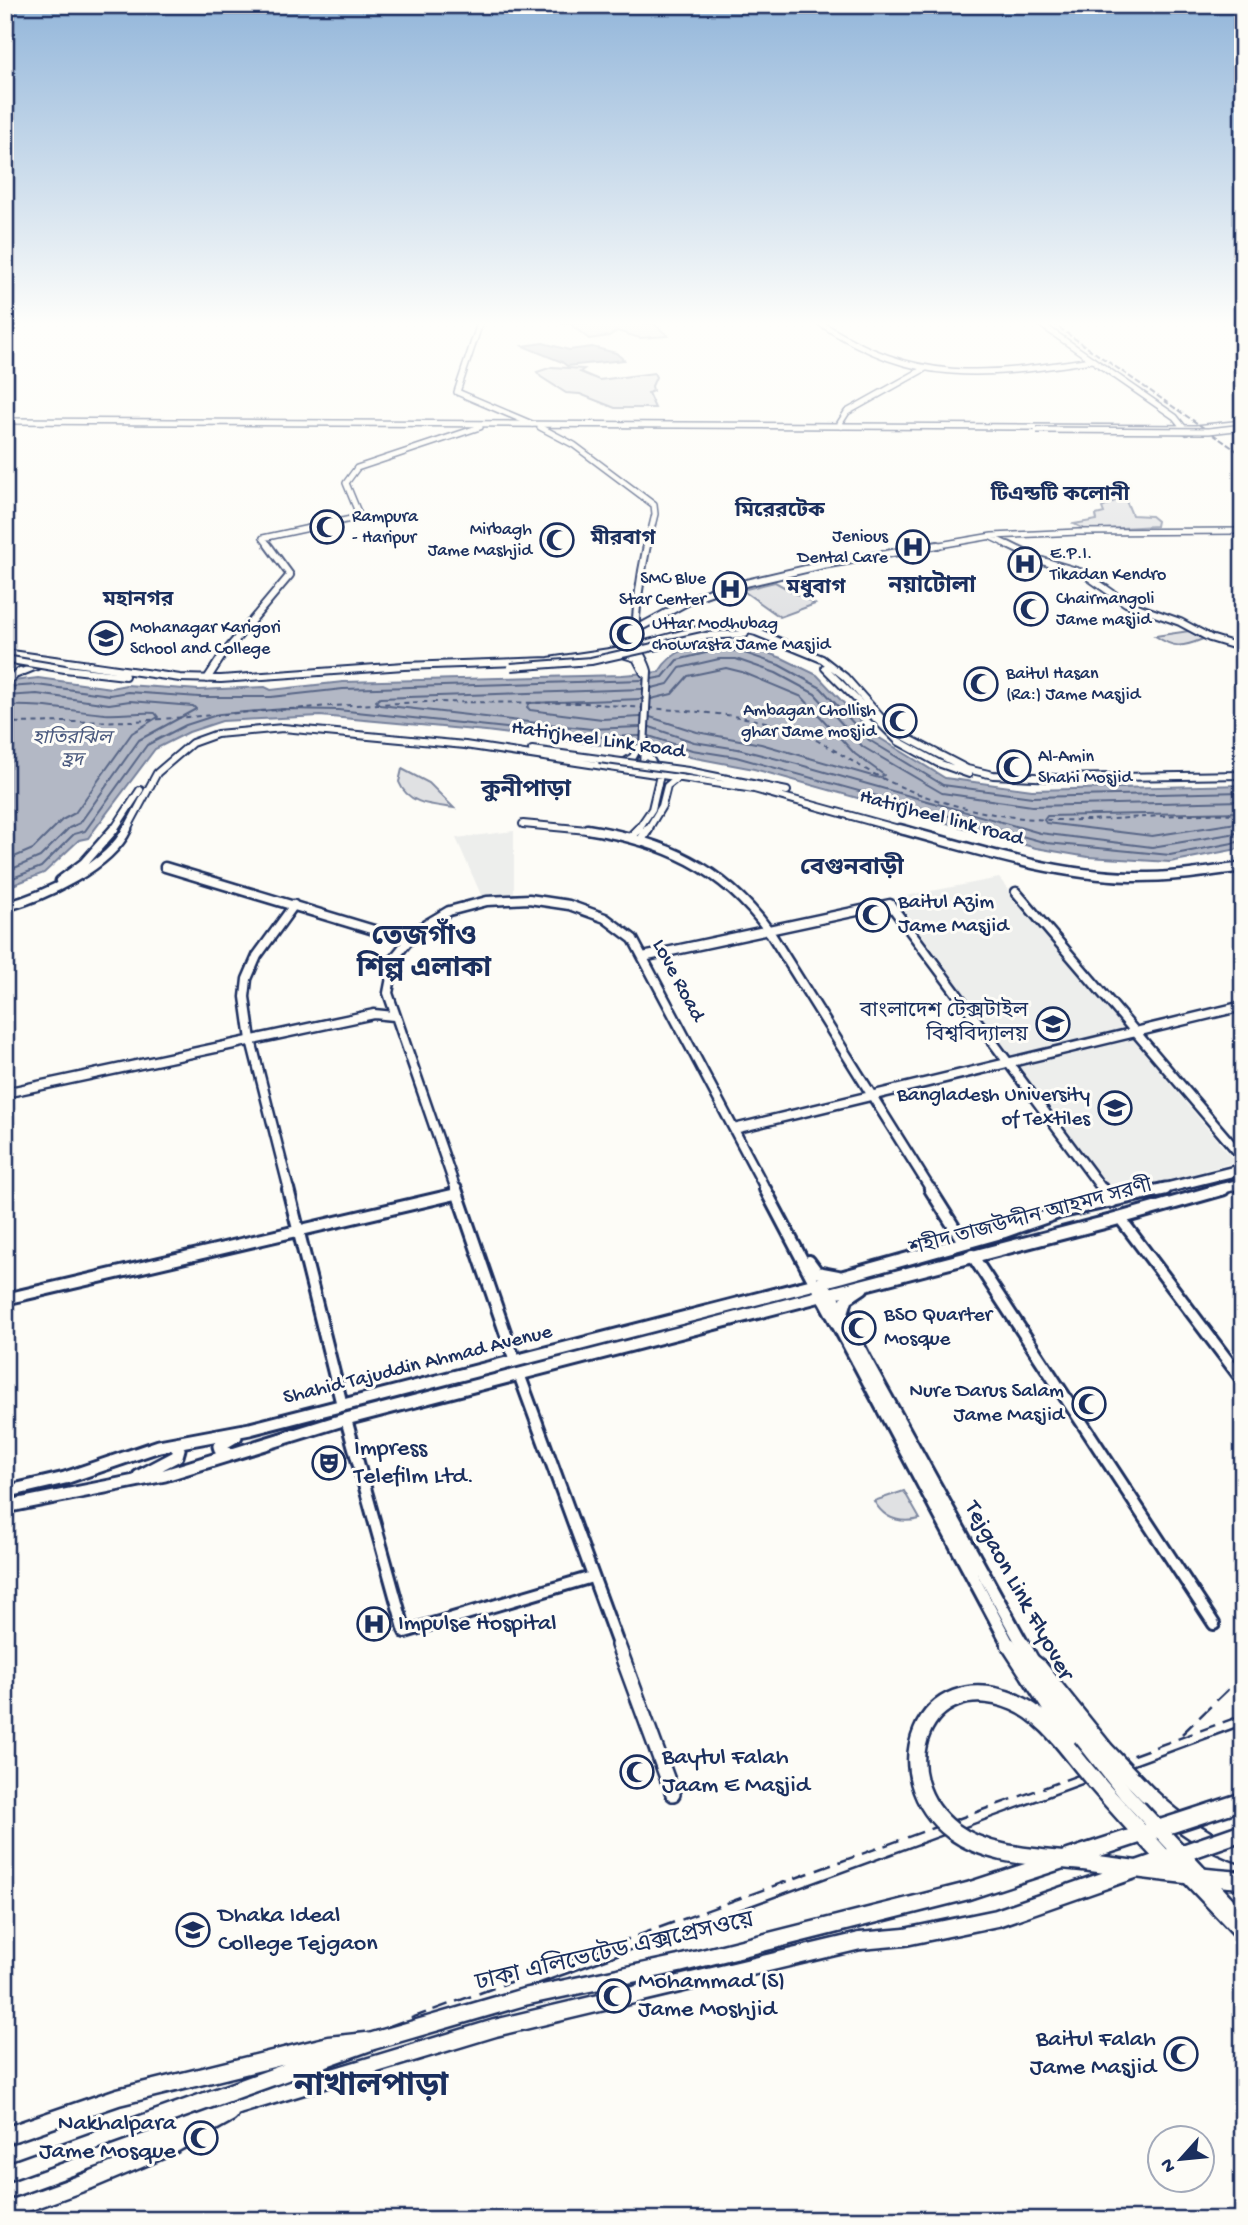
<svg xmlns="http://www.w3.org/2000/svg" width="1248" height="2225" viewBox="0 0 1248 2225" font-family="'Gochi Hand','Noto Sans Bengali',sans-serif">
<style>
.built{fill:#edeeec}
.green{fill:#e0e1e3;stroke:#7e88a0;stroke-width:2}
.water{fill:#b3b8c5;stroke:#76819c;stroke-width:2}
.lines{fill:none;stroke-linecap:round;stroke-linejoin:round}
.shore{stroke:#586687;stroke-width:2}
.ferry{stroke:#49587d;stroke-width:2;stroke-dasharray:5 4.5;stroke-linecap:butt}
.secondary-far4-casing{stroke:#1b2f5e;stroke-width:8}
.secondary-far3-casing{stroke:#1b2f5e;stroke-width:10}
.secondary-far2-casing{stroke:#1b2f5e;stroke-width:13}
.secondary-far1-casing{stroke:#1b2f5e;stroke-width:16}
.secondary-casing{stroke:#1b2f5e;stroke-width:18}
.primary-far2-casing{stroke:#1b2f5e;stroke-width:8}
.primary-far1-casing{stroke:#1b2f5e;stroke-width:14}
.primary-casing{stroke:#1b2f5e;stroke-width:17}
.highway-casing{stroke:#1b2f5e;stroke-width:21}
.secondary-far4{stroke:#fdfcf7;stroke-width:5}
.secondary-far3{stroke:#fdfcf7;stroke-width:6}
.secondary-far2{stroke:#fdfcf7;stroke-width:8}
.secondary-far1{stroke:#fdfcf7;stroke-width:10}
.secondary{stroke:#fdfcf7;stroke-width:13}
.primary-far2{stroke:#fdfcf7;stroke-width:5}
.primary-far1{stroke:#fdfcf7;stroke-width:9}
.primary{stroke:#fdfcf7;stroke-width:11}
.highway{stroke:#fdfcf7;stroke-width:16}
.tram{stroke:#1b2f5e;stroke-width:2.5}
.rail-far1{stroke:#1b2f5e;stroke-width:2;stroke-dasharray:6 2.5;stroke-linecap:butt}
.rail{stroke:#1b2f5e;stroke-width:2.5;stroke-dasharray:16 8;stroke-linecap:butt}
.secondary-bridge-casing{stroke:#1b2f5e;stroke-width:10;stroke-linecap:butt}
.primary-bridge-far2-casing{stroke:#1b2f5e;stroke-width:8;stroke-linecap:butt}
.primary-bridge-far1-casing{stroke:#1b2f5e;stroke-width:17;stroke-linecap:butt}
.primary-bridge-casing{stroke:#1b2f5e;stroke-width:19;stroke-linecap:butt}
.highway-bridge-casing{stroke:#1b2f5e;stroke-width:21;stroke-linecap:butt}
.secondary-bridge{stroke:#fdfcf7;stroke-width:6}
.primary-bridge-far2{stroke:#fdfcf7;stroke-width:5}
.primary-bridge-far1{stroke:#fdfcf7;stroke-width:11}
.primary-bridge{stroke:#fdfcf7;stroke-width:14}
.highway-bridge{stroke:#fdfcf7;stroke-width:16}
.labels{text-anchor:middle;dominant-baseline:central;stroke-width:6;stroke-linejoin:round;paint-order:stroke}
.far-poi-label{font-size:18px;fill:#1b2f5e;stroke:#fdfcf7;text-anchor:start}
.far-water-label{font-size:19px;font-style:italic;fill:#49587d;stroke:#fdfcf7}
.far-quarter-label{font-size:21px;font-weight:bold;fill:#1b2f5e;stroke:#fdfcf7}
.street-label{font-size:21px;fill:#1b2f5e;stroke:#fdfcf7}
.poi-label{font-size:21px;fill:#1b2f5e;stroke:#fdfcf7;text-anchor:end}
.far-district-label{font-size:23px;font-weight:bold;fill:#1b2f5e;stroke:#fdfcf7}
.quarter-label{font-size:24px;font-weight:bold;fill:#1b2f5e;stroke:#fdfcf7}
.near-poi-label{font-size:24px;fill:#1b2f5e;stroke:#fdfcf7;text-anchor:start}
.near-street-label{font-size:24px;fill:#1b2f5e;stroke:#fdfcf7}
.district-label{font-size:28px;font-weight:bold;fill:#1b2f5e;stroke:#fdfcf7}
.near-district-label{font-size:33px;font-weight:bold;fill:#1b2f5e;stroke:#fdfcf7}
</style>
<rect width="100%" height="100%" fill="#fdfcf7"/>
<filter id="ink" filterUnits="userSpaceOnUse"><feTurbulence type="fractalNoise" baseFrequency=".0143" numOctaves="2"/><feDisplacementMap in="SourceGraphic" scale="14" xChannelSelector="R" yChannelSelector="G"/><feConvolveMatrix kernelMatrix="1 2 1 2 8 2 1 2 1" color-interpolation-filters="sRGB"/></filter>
<g filter="url(#ink)">
<path class="built" d="M514 831V893L482 897 456 838Z
M999 878 1232 1158V1163L1112 1196 895 898Z"/>
<path class="green" d="M559 323H653L668 336 640 338 617 331 609 336 589 339 570 324Z
M552 367 584 369 580 372 599 380 654 373 656 377 652 386 653 391 648 393 655 408H615L580 394 566 393 541 377 537 372Z
M1124 496 1132 515 1151 516 1157 521 1156 526 1086 530 1074 524 1097 520 1096 515 1104 513 1102 508Z
M775 582 815 604 780 617 742 590Z
M1189 631 1203 639C1181 648 1174 648 1155 636Z
M402 769 429 783 454 808C433 805 408 805 399 782Z
M904 1491 920 1519C900 1524 884 1519 874 1501Z"/>
<path class="water" d="M543 343 569 350 592 347 616 353 624 360 567 366 562 362 523 346Z
M725 642 741 644 782 658 817 675 873 734 945 778 1032 790 1243 785V848L1170 862 1088 857 1036 848 754 769 690 757 652 743 601 745 486 731 320 716 222 721 189 732 155 749 88 838 79 840 44 873 5 888V679L13 681 38 678 111 688 126 685 199 690 265 687 271 690 343 682 622 675 659 672C673 647 698 645 725 642Z"/>
<g class="lines">
<path class="shore" d="M652 679 663 677 677 660 718 650 739 651 779 665 821 688 869 740 943 785 1032 797 1243 792
M7 687 37 685 110 695 128 692 199 697H271L343 689 643 680
M652 688 668 684 680 668 719 659H736L776 673 815 694 863 747 942 793 1032 806 1243 801
M5 696 37 694 109 704 130 701 193 706 196 709 139 740 80 823 69 828 40 857 5 872
M5 706C40 704 71 711 105 714 121 715 138 712 155 713L158 717 132 733 75 813 62 820 33 849 5 861
M641 717 602 719 530 710 527 707 530 703 642 699
M650 717 697 732 761 744 879 778 884 775 855 754 802 697 742 672 726 668 688 676 672 694 651 699
M640 727 591 729 380 705 376 701 380 698 642 689
M650 727 694 742 738 749 797 764 1040 833 1152 847 1243 832
M649 736 692 750 736 757 1047 843 1170 855 1243 841
M1243 812 1047 816 1044 820 1046 823 1152 836 1243 822
M5 881 41 867 74 834 85 831 147 745 186 725 220 714 284 709 338 710 590 737 640 736"/>
<path class="ferry" d="M649 708C698 712 749 714 795 731 824 741 848 760 874 774 906 791 939 802 974 810 1067 832 1150 811 1243 814
M5 723 135 721 330 706 426 702 586 703 644 708"/>
<defs>
<path id="secondary-far4" d="M480 323 457 392 532 424
M820 323C916 386 984 376 1092 360
M842 426 840 423 847 412 924 369
M540 427 574 445 654 505 655 514 647 547
M991 537 1012 547
M270 547 263 538 360 517 346 483 357 468 480 427
M928 547 992 536 1078 532 1243 531"/>
<path id="secondary-far3" d="M1008 545 1039 560 1083 573 1126 603 1180 622 1210 638 1243 648
M637 629 696 597 716 590 823 565 938 545
M702 636 745 634
M5 653 180 678 221 679 404 666 549 661 623 650 708 627 732 626 756 632 822 659 845 677 892 730 967 769 993 775 1055 778 1243 775
M619 653 636 658 644 673
M825 668 898 741 938 763 969 774
M65 669 125 676
M17 674 44 663
M207 679 222 656 290 575 268 545
M5 683 20 671
M532 750 599 759
M620 765 633 757 638 748
M647 771 643 766 648 671C646 662 639 653 637 646 632 624 642 568 647 545
M688 771 787 791
M523 824 598 831
M113 831 140 790
M126 831 157 773 192 743 217 734 283 728 465 745 754 789 906 831
M637 831 652 809 660 775 645 751
M647 831 662 806 667 786 678 777"/>
<path id="secondary-far2" d="M587 829C663 841 723 867 769 931L931 1190
M900 829C974 849 1053 875 1131 877 1168 878 1206 872 1243 867
M631 837 639 829
M641 840 648 829
M165 867 407 940
M60 881 84 863 114 829
M1016 892 1243 1158
M5 907C44 896 109 867 127 829
M643 957 890 904 1103 1190
M5 1093 374 1014 394 1016
M734 1129 1243 1006
M289 1190 251 1040 245 997 247 979 257 956 294 905
M456 1190 388 993 395 957 417 930 449 911 487 901 529 899 569 905 605 918 633 939 766 1190"/>
<path id="secondary-far1" d="M288 1189 342 1405
M456 1189 515 1361
M765 1189 815 1284
M930 1189 964 1243
M1102 1189 1112 1202
M1120 1218 1243 1381
M972 1255 1214 1624
M809 1261 817 1272 838 1276
M5 1299 456 1194
M519 1374 619 1647
M346 1419 405 1632 592 1577"/>
<path id="secondary" d="M618 1645 673 1794"/>
<path id="primary-far2" d="M1039 323 1175 417 1187 432
M5 421 1196 428 1243 423"/>
<path id="primary-far1" d="M1158 1190 1243 1169
M1217 1190 1243 1183"/>
<path id="primary" d="M825 1288 834 1298 866 1361
M819 1290 858 1362
M842 1314 847 1298 862 1288
M231 1454 221 1452 219 1446 236 1436
M139 1476 177 1456 179 1449 172 1444
M5 1492 65 1478 159 1446 250 1429 842 1277 1003 1232 1060 1212 1165 1189
M5 1507 165 1475 346 1419 1110 1221 1223 1189"/>
<path id="highway" d="M1147 1794C1175 1821 1205 1843 1243 1855
M5 2191 241 2105 495 2028 860 1941
M5 2211 88 2181 169 2147 230 2113"/>
</defs>
<use href="#secondary-far4" class="secondary-far4-casing"/>
<use href="#secondary-far3" class="secondary-far3-casing"/>
<use href="#secondary-far2" class="secondary-far2-casing"/>
<use href="#secondary-far1" class="secondary-far1-casing"/>
<use href="#secondary" class="secondary-casing"/>
<use href="#primary-far2" class="primary-far2-casing"/>
<use href="#primary-far1" class="primary-far1-casing"/>
<use href="#primary" class="primary-casing"/>
<use href="#highway" class="highway-casing"/>
<use href="#secondary-far4" class="secondary-far4"/>
<use href="#secondary-far3" class="secondary-far3"/>
<use href="#secondary-far2" class="secondary-far2"/>
<use href="#secondary-far1" class="secondary-far1"/>
<use href="#secondary" class="secondary"/>
<use href="#primary-far2" class="primary-far2"/>
<use href="#primary-far1" class="primary-far1"/>
<use href="#primary" class="primary"/>
<use href="#highway" class="highway"/>
<path class="tram" d="M5 2175 568 1973 1243 1725"/>
<path class="rail-far1" d="M1052 323 1243 455"/>
<path class="rail" d="M1182 1734 1243 1675
M5 2166 1243 1715"/>
<defs>
<path id="secondary-bridge" d="M5 659 65 669
M511 667 591 661 702 636
M599 759 688 771"/>
<path id="primary-bridge-far2" d="M1037 430 1209 431 1235 428"/>
<path id="primary-bridge-far1" d="M866 1361 1024 1647
M858 1362 1010 1647"/>
<path id="primary-bridge" d="M1009 1645 1069 1738
M1023 1645 1057 1707 1126 1794 1243 1920
M1169 1856 1243 1934"/>
<path id="highway-bridge" d="M1029 1660 1039 1668 1105 1750 1147 1794
M1164 1858C1140 1832 1116 1806 1093 1779 1070 1753 1048 1716 1014 1702 922 1664 881 1776 953 1831 991 1859 1046 1857 1091 1863 1141 1870 1192 1877 1243 1880
M860 1941 905 1937 997 1918 1243 1832
M5 2136 118 2097 329 2045 367 2041
M5 2173 373 2041 524 1997 679 1964 968 1891 1243 1801"/>
</defs>
<use href="#secondary-bridge" class="secondary-bridge-casing"/>
<use href="#primary-bridge-far2" class="primary-bridge-far2-casing"/>
<use href="#primary-bridge-far1" class="primary-bridge-far1-casing"/>
<use href="#primary-bridge" class="primary-bridge-casing"/>
<use href="#highway-bridge" class="highway-bridge-casing"/>
<use href="#secondary-bridge" class="secondary-bridge"/>
<use href="#primary-bridge-far2" class="primary-bridge-far2"/>
<use href="#primary-bridge-far1" class="primary-bridge-far1"/>
<use href="#primary-bridge" class="primary-bridge"/>
<use href="#highway-bridge" class="highway-bridge"/>
</g>
</g>
<linearGradient id="sky" x2="0" y2="1"><stop stop-color="#93b6da"/><stop offset="0.51" stop-color="#fefefb"/><stop offset="1" stop-color="#fefefb" stop-opacity="0"/></linearGradient>
<rect width="1248" height="634" fill="url(#sky)"/>
<defs>
<symbol id="mosque-ring" viewBox="-11 -11 22 22"><circle r="9.5" fill="#fdfcf7" stroke="#1b2f5e" stroke-width="1.5"/><path d="M3.5-4.9A6 6 0 1 0 3.5 4.9A5 5 0 1 1 3.5-4.9Z" fill="#1b2f5e"/></symbol>
<symbol id="hospital-ring" viewBox="-11 -11 22 22"><circle r="9.5" fill="#fdfcf7" stroke="#1b2f5e" stroke-width="1.5"/><path d="M-5-5h3v3.5h4V-5h3V5h-3V1.5h-4V5h-3Z" fill="#1b2f5e"/></symbol>
<symbol id="university-ring" viewBox="-11 -11 22 22"><circle r="9.5" fill="#fdfcf7" stroke="#1b2f5e" stroke-width="1.5"/><path d="M0-5L7-2L0 1L-7-2ZM-4 1L0 2.5L4 1V4Q0 6-4 4Z" fill="#1b2f5e"/></symbol>
<symbol id="theatre-ring" viewBox="-11 -11 22 22"><circle r="9.5" fill="#fdfcf7" stroke="#1b2f5e" stroke-width="1.5"/><path d="M-5-5.5Q0-4 5-5.5V0Q5 5 0 6Q-5 5-5 0ZM-3.3-2.5H-1v1.5H-3.3ZM1-2.5H3.3v1.5H1ZM-2.8 1Q0 5.5 2.8 1Z" fill="#1b2f5e"/></symbol>
</defs>
<g fill-rule="evenodd">
<use href="#mosque-ring" x="308" y="508" width="38" height="38"/>
<use href="#mosque-ring" x="538" y="521" width="38" height="38"/>
<use href="#hospital-ring" x="894" y="528" width="38" height="38"/>
<use href="#hospital-ring" x="1006" y="545" width="38" height="38"/>
<use href="#hospital-ring" x="711" y="570" width="38" height="38"/>
<use href="#mosque-ring" x="1012" y="590" width="38" height="38"/>
<use href="#mosque-ring" x="608" y="615" width="38" height="38"/>
<use href="#university-ring" x="87" y="619" width="38" height="38"/>
<use href="#mosque-ring" x="962" y="665" width="38" height="38"/>
<use href="#mosque-ring" x="881" y="702" width="38" height="38"/>
<use href="#mosque-ring" x="995" y="748" width="38" height="38"/>
<use href="#mosque-ring" x="854" y="896" width="38" height="38"/>
<use href="#university-ring" x="1034" y="1005" width="38" height="38"/>
<use href="#university-ring" x="1096" y="1089" width="38" height="38"/>
<use href="#mosque-ring" x="840" y="1309" width="38" height="38"/>
<use href="#mosque-ring" x="1070" y="1385" width="38" height="38"/>
<use href="#theatre-ring" x="310" y="1444" width="38" height="38"/>
<use href="#hospital-ring" x="355" y="1605" width="38" height="38"/>
<use href="#mosque-ring" x="618" y="1753" width="38" height="38"/>
<use href="#university-ring" x="174" y="1911" width="38" height="38"/>
<use href="#mosque-ring" x="595" y="1977" width="38" height="38"/>
<use href="#mosque-ring" x="1162" y="2035" width="38" height="38"/>
<use href="#mosque-ring" x="182" y="2119" width="38" height="38"/>
</g>
<g class="labels">
<g class="far-poi-label">
<text x="352" y="517">Rampura<tspan x="352" dy="21">- Haripur</tspan></text>
<text x="532" y="530" text-anchor="end">Mirbagh<tspan x="532" dy="21">Jame Mashjid</tspan></text>
<text x="888" y="537" text-anchor="end">Jenious<tspan x="888" dy="21">Dental Care</tspan></text>
<text x="1050" y="554">E.P.I.<tspan x="1050" dy="21">Tikadan Kendro</tspan></text>
<text x="706" y="579" text-anchor="end">SMC Blue<tspan x="706" dy="21">Star Center</tspan></text>
<text x="1056" y="599">Chairmangoli<tspan x="1056" dy="21">Jame masjid</tspan></text>
<text x="652" y="624">Uttar Modhubag<tspan x="652" dy="21">chowrasta Jame Masjid</tspan></text>
<text x="130" y="628">Mohanagar Karigori<tspan x="130" dy="21">School and College</tspan></text>
<text x="1006" y="674">Baitul Hasan<tspan x="1006" dy="21">(Ra:) Jame Masjid</tspan></text>
<text x="876" y="711" text-anchor="end">Ambagan Chollish<tspan x="876" dy="21">ghar Jame mosjid</tspan></text>
<text x="1038" y="757">Al-Amin<tspan x="1038" dy="21">Shahi Mosjid</tspan></text>
</g>
<g class="far-water-label">
<text x="72" y="739">হাতিরঝিল<tspan x="72" dy="22">হ্রদ</tspan></text>
</g>
<g class="far-quarter-label">
<text x="1060" y="496">টিএন্ডটি কলোনী</text>
<text x="780" y="512">মিরেরটেক</text>
<text x="623" y="540">মীরবাগ</text>
<text x="816" y="589">মধুবাগ</text>
<text x="138" y="601">মহানগর</text>
</g>
<g class="street-label">
<text transform="translate(598 741) rotate(8)">Hatirjheel Link Road</text>
<text transform="translate(941 819) rotate(15)">Hatirjheel link road</text>
<text transform="translate(677 981) rotate(62)">Love Road</text>
<text transform="translate(1031 1219) rotate(-15)">শহীদ তাজউদ্দীন আহমদ সরণী</text>
<text transform="translate(418 1366) rotate(-14)">Shahid Tajuddin Ahmad Avenue</text>
</g>
<g class="poi-label">
<text x="898" y="903" text-anchor="start">Baitul Azim<tspan x="898" dy="24">Jame Masjid</tspan></text>
<text x="1028" y="1012">বাংলাদেশ টেক্সটাইল<tspan x="1028" dy="24">বিশ্ববিদ্যালয়</tspan></text>
<text x="1090" y="1096">Bangladesh University<tspan x="1090" dy="24">of Textiles</tspan></text>
<text x="884" y="1316" text-anchor="start">BSO Quarter<tspan x="884" dy="24">Mosque</tspan></text>
<text x="1064" y="1392">Nure Darus Salam<tspan x="1064" dy="24">Jame Masjid</tspan></text>
</g>
<g class="far-district-label">
<text x="932" y="587">নয়াটোলা</text>
</g>
<g class="quarter-label">
<text x="526" y="791">কুনীপাড়া</text>
<text x="852" y="869">বেগুনবাড়ী</text>
</g>
<g class="near-poi-label">
<text x="354" y="1449">Impress<tspan x="354" dy="28">Telefilm Ltd.</tspan></text>
<text x="398" y="1624">Impulse Hospital</text>
<text x="662" y="1758">Baytul Falah<tspan x="662" dy="28">Jaam E Masjid</tspan></text>
<text x="218" y="1916">Dhaka Ideal<tspan x="218" dy="28">College Tejgaon</tspan></text>
<text x="638" y="1982">Mohammad (S)<tspan x="638" dy="28">Jame Moshjid</tspan></text>
<text x="1156" y="2040" text-anchor="end">Baitul Falah<tspan x="1156" dy="28">Jame Masjid</tspan></text>
<text x="176" y="2124" text-anchor="end">Nakhalpara<tspan x="176" dy="28">Jame Mosque</tspan></text>
</g>
<g class="near-street-label">
<text transform="translate(1018 1591) rotate(61)">Tejgaon Link Flyover</text>
<text transform="translate(615 1953) rotate(-13)">ঢাকা এলিভেটেড এক্সপ্রেসওয়ে</text>
</g>
<g class="district-label">
<text x="424" y="938">তেজগাঁও<tspan x="424" dy="32">শিল্প এলাকা</tspan></text>
</g>
<g class="near-district-label">
<text x="371" y="2089">নাখালপাড়া</text>
</g>
</g>
<rect width="1248" height="2225" fill="none" stroke="#fdfcf7" stroke-width="28"/>
<rect x="14" y="14" width="1220" height="2197" fill="none" stroke="#1b2f5e" stroke-width="2.5" filter="url(#ink)"/>
<g transform="translate(1181 2159) rotate(243)"><circle r="33" fill="#fdfcf7" stroke="#a3aaba" stroke-width="2"/>
<path d="M0-5L12 26L0 18L-12 26Z" fill="#1b2f5e"/>
<text y="-10" font-size="19" font-weight="bold" text-anchor="middle" fill="#1b2f5e">N</text>
</g>
</svg>
